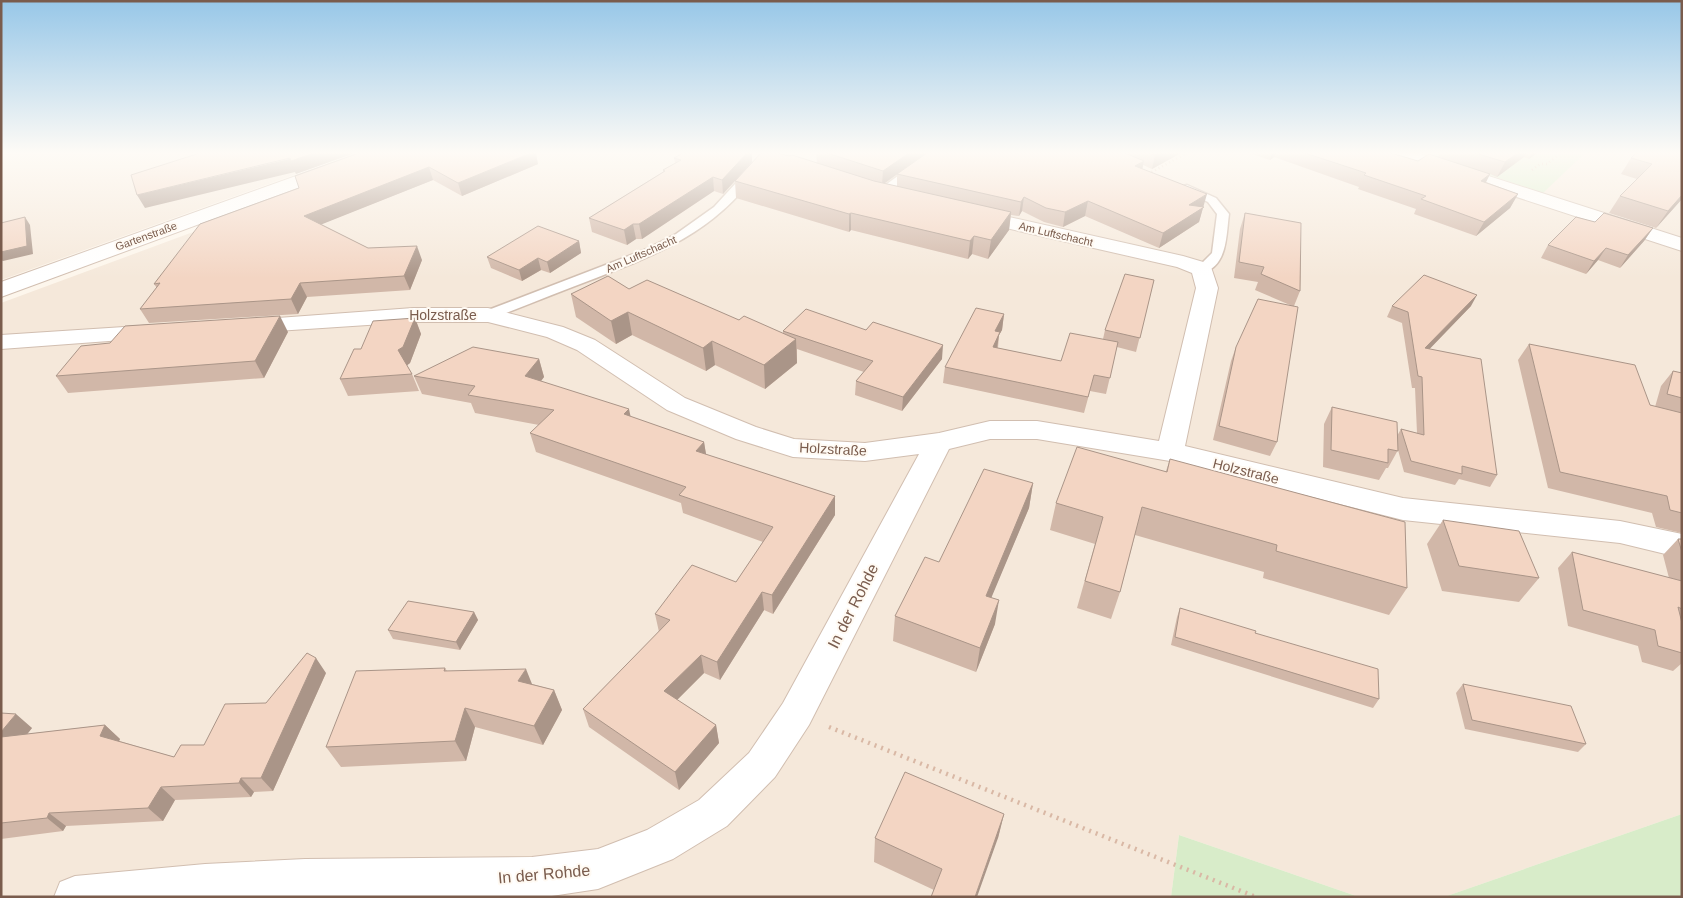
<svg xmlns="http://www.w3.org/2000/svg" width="1683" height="898" viewBox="0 0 1683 898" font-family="Helvetica,sans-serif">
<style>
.residential{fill:#f5e8da}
.green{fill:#d8ecc9}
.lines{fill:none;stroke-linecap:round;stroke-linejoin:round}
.service-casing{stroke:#d1beb0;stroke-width:3}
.minor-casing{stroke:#d1beb0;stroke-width:2}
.tertiary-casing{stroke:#d1beb0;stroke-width:2}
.path-far1{stroke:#d9b8a5;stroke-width:2.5;stroke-dasharray:1 3;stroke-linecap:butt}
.path{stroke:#d9b8a5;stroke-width:4.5;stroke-dasharray:2 5;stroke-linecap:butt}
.service{fill:#fff;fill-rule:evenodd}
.minor{fill:#fff;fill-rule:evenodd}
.tertiary{fill:#fff;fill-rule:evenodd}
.wall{fill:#d1b7a8;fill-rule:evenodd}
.shaded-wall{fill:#aa9588}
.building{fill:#f3d5c3;stroke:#aa9588}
.labels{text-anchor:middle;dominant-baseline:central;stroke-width:4;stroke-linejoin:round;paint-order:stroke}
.far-street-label{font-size:11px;fill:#7a5c4d;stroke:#fffaf3}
.street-label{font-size:14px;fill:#7a5c4d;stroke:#fffaf3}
.near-street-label{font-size:16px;fill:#7a5c4d;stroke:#fffaf3}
</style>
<rect width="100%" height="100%" fill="#fdf6ec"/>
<path class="residential" d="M1 153H355L1 280Z
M407 153H1682V814L1444 897H1359L1179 835 1171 897H1V303Z"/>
<path class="green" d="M1424 153H1585L1543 193Z
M1682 814V897H1444Z
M1179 835 1359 897H1171Z"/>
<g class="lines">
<defs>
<path id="service" d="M930 153H941L885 195H877L875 193 877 191Z
M750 171 756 174C713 232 660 253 596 278 561 291 527 305 493 318L488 319 481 315 483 312 647 249 676 234 714 207 746 172Z
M1187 185 1216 198 1229 214C1226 235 1228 266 1202 273L1196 269 1212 253 1217 214 1208 202 1183 190 1181 188 1183 186Z"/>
<path id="minor" d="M1391 153H1417L1682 238V251L1394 157Z
M973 209 1183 256 1210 264 1218 288 1185 446 1403 498 1620 521 1682 534V558L1620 543 1403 520 1170 461 1037 439H990L949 449 809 725 775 777 727 826 673 859 598 889 545 897H54L60 882 75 876 205 864 305 859 532 857 598 849 647 830 699 800 749 753 783 703 919 454 865 461 793 457 736 439 667 410 577 350 547 337 488 322H413L245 333 237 331 233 326 237 321 413 308H488L563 327 595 340 685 398 756 427 794 439 865 443 939 433 990 421H1037L1159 441 1196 288 1192 273 1177 267 966 219 963 215 966 211Z
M155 325 163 327 167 332 163 337 1 349V335Z"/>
<path id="tertiary" d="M360 153H385L382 157 1 297V282Z"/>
</defs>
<use href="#service" class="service-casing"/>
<use href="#minor" class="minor-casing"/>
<use href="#tertiary" class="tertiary-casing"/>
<path class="path-far1" d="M1532 170 1540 164H1547L1561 153
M1148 174 1187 153"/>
<path class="path" d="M829 727 1256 897"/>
<use href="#service" class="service"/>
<use href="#minor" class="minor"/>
<use href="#tertiary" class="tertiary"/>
</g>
<path class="wall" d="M359 153 538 164 462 196 433 180 321 224 368 248 422 260 410 290 307 297 298 314 149 323 140 309 157 288 154 284 299 188Z
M752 153V162L817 163 816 153H1181L1152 169 1143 165 1142 168 1203 207 1199 222 1159 248 1085 216 1063 227 1044 222 1022 211 1019 216 1011 215 1009 230 988 259 972 254 968 259 851 230 849 232 736 198 735 181 723 194 714 191 642 239H636L627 245 592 232 589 218 663 172V170L675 163 674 158ZM922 156 897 174V187L884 184Z
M1249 153H1391L1418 161 1438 157 1440 153H1537L1529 159 1524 157 1497 177 1490 174 1486 182 1518 194 1510 208 1476 236 1414 214 1416 209 1358 189 1359 187 1274 157 1270 160Z
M1682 153V199L1656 228 1609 213 1620 196 1637 179 1621 174 1631 158Z
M1245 213 1300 291 1294 306 1277 442 1270 456 1213 440 1231 361 1236 347 1290 305 1255 290 1258 282 1234 278 1240 229Z
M1595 222 1653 228 1644 241 1620 268 1598 260 1586 274 1541 258 1548 245Z
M579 241 581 253 550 273 541 270 522 281 491 268 487 257Z
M1154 280 1136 352 1117 347 1106 394 1090 391 1084 413 943 383 945 367 1004 314 1002 330 999 335 998 348 1061 361 1103 339 1105 330Z
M629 289 739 320 783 334V331L942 359 902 411 855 395 856 381 864 372 797 349V363L765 389 715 365 706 371 632 335 616 344 576 317 571 294Z
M1392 306H1471L1429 349 1497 475 1490 487 1459 479 1455 485 1404 472 1398 450 1388 468H1386L1379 480 1323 467 1324 424 1332 407 1397 436 1401 429 1417 433 1415 388H1412L1402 323 1387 317Z
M415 318 421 334 410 363 407 365 412 374 419 391 348 396 340 379 361 349Z
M288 332 264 378 68 393 56 376Z
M1529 344 1650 405 1655 407 1661 386 1673 371 1682 373V533L1656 527 1652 513 1548 488 1518 360Z
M539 359 544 377 541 381 631 417 704 442 706 455 835 496V515L773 614 764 610 720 680 704 673 677 700 716 725 719 743 679 790 589 727 583 709 659 632 655 614 736 582 763 542 683 513 681 503 536 452 530 433 539 425 475 413 471 403 422 394 414 376Z
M1170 459 1407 588 1389 615 1263 578 1264 572 1135 535 1120 592 1111 619 1077 608 1095 544 1050 530 1056 503 1166 471Z
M1033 483 1029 508 991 597 995 624 976 672 893 641 895 616 939 562Z
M1443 520 1539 578 1519 602 1442 591 1427 544Z
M1678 539H1682V663L1673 671 1642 662 1638 646 1568 626 1558 568 1572 552 1669 578 1663 555Z
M1180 608 1255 633 1379 699 1373 708 1171 645 1177 617Z
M474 612 478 620 460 650 393 639 388 630Z
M445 668 447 671 532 684 554 690 562 710 543 745 475 727 466 761 341 767 326 747Z
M326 673 273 791 254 792 251 797 175 800 163 821 66 826 63 831 1 839V713L32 728 27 734 105 725 120 739 119 741 174 757 204 745 266 703Z
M1463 684 1586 744 1578 752 1465 729 1456 693Z
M1004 814 998 838 934 890 874 862 875 838Z"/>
<path class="shaded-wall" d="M314 153H355L296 174 295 172 145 208 137 195Z
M531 153H536L538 164 462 196 458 183Z
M747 153H752V162L723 194 722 180Z
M909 153H927L882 185 883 171Z
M1159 153H1181L1152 169 1155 155Z
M1272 153H1276L1274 157 1270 160Z
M1518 153H1526L1524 157 1497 177 1505 162Z
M1532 153H1537L1529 159Z
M1144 161 1141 175 1135 166Z
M429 167 433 180 310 229 304 216Z
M1490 174 1483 188 1481 181Z
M713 177 714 191 642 239 639 224Z
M1207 194 1199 222 1159 248 1163 233 1189 205Z
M1518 194 1510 208 1476 236 1484 222Z
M1682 195V199L1656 228 1668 211Z
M1024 197 1022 211 1019 216 1021 202Z
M1088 201 1085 216 1063 227 1065 212Z
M1011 212 1009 230 988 259 991 240Z
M851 213V230L849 232V214Z
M25 217 30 225 33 254 3 261 1 260V252Z
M633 224 636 239 627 245 624 230Z
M1653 228 1644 241 1620 268 1628 255Z
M974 236 972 254 968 259 970 241Z
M579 241 581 253 550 273 547 262Z
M417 246 422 260 410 290 404 276Z
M1606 248 1598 260 1586 274 1594 261Z
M538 258 541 270 522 281 519 270Z
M300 283 307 297 298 314 291 299Z
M1477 295 1471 306 1419 360 1425 348Z
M628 312 632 335 616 344 611 321Z
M1004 314 1002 330 999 335 997 348 991 363 995 331Z
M280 316 288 332 264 378 255 361Z
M415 318 421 334 410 363 405 367 398 350Z
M796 339 797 363 765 389 764 365Z
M712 341 715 365 706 371 703 348Z
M943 345 942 359 902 411 903 397Z
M539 359 544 377 531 394 525 376Z
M629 409 633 428 624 414Z
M704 442 707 460 696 451Z
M1033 483 1029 508 982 620 986 596Z
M835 496V515L773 614 772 595Z
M762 592 764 610 720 680 717 662Z
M999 600 995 624 976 672 980 648Z
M474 612 478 620 460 650 456 642Z
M701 655 704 673 668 709 664 691Z
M316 658 326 673 273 791 261 778Z
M526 669 534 689 518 681Z
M554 690 562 710 543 745 534 726Z
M465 708 475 727 466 761 455 741Z
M16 714 32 728 13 752 1 742V732Z
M105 725 120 739 115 750 100 736Z
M716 725 719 743 679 790 675 772Z
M241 778 254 792 251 797 239 783Z
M161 787 175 800 163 821 148 808Z
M49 813 66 826 63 831 47 818Z
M1004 814 998 838 977 897H975Z"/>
<path class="building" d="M200 153H314L291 161 290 158 137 195 131 175Z
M359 153H531L458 183 429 167 304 216 368 248 417 246 404 276 300 283 291 299 140 309 160 283 154 284 200 224 299 188 295 176Z
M683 153H747L722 180 713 177 639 224H633L624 230 589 218 665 171 663 170 681 160 674 158Z
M761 153H778L789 156 792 155 874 181 1011 212 991 240 974 236 970 241 851 213 849 214 735 181Z
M827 153H909L883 171Z
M927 153H1125L1144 161 1135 166 1207 194 1189 205 1204 207 1163 233 1088 201 1065 212 1046 208 1024 197 1021 202 897 174Z
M1149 153H1159L1155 155Z
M1305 153H1391L1418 161 1429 154 1490 174 1481 181 1518 194 1484 222 1421 199 1426 196 1364 175 1366 173Z
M1475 153H1518L1505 162Z
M1636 153H1682V195L1668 211 1620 196 1652 164 1631 158Z
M1245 213 1301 223 1300 291 1261 274 1264 267 1239 262Z
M1604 213 1653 228 1628 255 1606 248 1594 261 1548 245 1576 217 1595 222Z
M25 217 27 246 1 252V223Z
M538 226 579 241 547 262 538 258 519 270 487 257Z
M1125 274 1154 280 1140 338 1105 330Z
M1424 275 1477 295 1425 348 1481 359 1497 475 1462 466V474L1411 461 1401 429 1424 435 1422 377 1418 376 1408 312 1392 306Z
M608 276 629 289 647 280 739 320 744 316 796 339 764 365 712 341 703 348 628 312 611 321 571 294Z
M1258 299 1298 307 1277 442 1219 426 1236 347Z
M976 308 1004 314 995 331 1000 332 993 347 1061 361 1070 333 1118 342 1110 378 1094 375 1088 397 945 367Z
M806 309 866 330 873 322 943 345 903 397 856 381 873 361 783 331Z
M280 316 255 361 56 376 81 346 110 343 125 326Z
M415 318 403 347 398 350 412 374 340 379 354 349H361L373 321Z
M1529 344 1635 365 1650 405 1682 413V513L1670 510 1667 496 1560 472Z
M473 347 539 359 525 376 629 409 624 414 704 442 696 451 835 496 772 595 762 592 717 662 701 655 664 691 716 725 675 772 583 709 670 620 655 614 692 565 736 582 773 527 679 495 686 487 530 433 554 410 468 395 475 386 414 376Z
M1673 371 1682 373V398L1667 394Z
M1332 407 1397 422 1398 451 1388 449V463L1331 450Z
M1077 447 1167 472 1170 459 1405 522 1407 588 1276 551 1277 545 1142 507 1120 592 1085 581 1103 517 1056 503Z
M984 469 1033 483 986 596 999 600 980 648 895 616 925 557 939 562Z
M1443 520 1519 531 1539 578 1459 566Z
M1678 539H1682V552Z
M1572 552 1682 581V609L1678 607 1682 623V653L1658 646 1655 630 1583 610Z
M408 601 474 612 456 642 388 630Z
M1180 608 1256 631 1255 633 1378 669 1379 699 1175 637Z
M307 653 316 658 261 778H241L239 783 161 787 148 808 49 813 47 818 1 823V737L105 725 100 736 174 757 181 745H204L225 704 266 703Z
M445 668 444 671 526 669 518 681 554 690 534 726 465 708 455 741 326 747 356 671Z
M1463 684 1571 706 1586 744 1472 720Z
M1 713 16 714 1 732Z
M905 772 1004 814 975 897H931L942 869 875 838Z"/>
<linearGradient id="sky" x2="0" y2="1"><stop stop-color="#97c7e8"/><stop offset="0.55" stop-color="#fefbf6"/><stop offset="1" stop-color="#fefbf6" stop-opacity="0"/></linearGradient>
<rect width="1683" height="278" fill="url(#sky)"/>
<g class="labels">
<g class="far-street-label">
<text transform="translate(1056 234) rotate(13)">Am Luftschacht</text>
<text transform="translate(146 236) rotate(-20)">Gartenstraße</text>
<text transform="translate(641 254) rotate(-24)">Am Luftschacht</text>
</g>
<g class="street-label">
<text x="443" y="315">Holzstraße</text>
<text transform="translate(833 449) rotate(3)">Holzstraße</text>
<text transform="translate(1246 471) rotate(14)">Holzstraße</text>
</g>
<g class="near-street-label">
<text transform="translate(853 606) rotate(-63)">In der Rohde</text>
<text transform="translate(544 874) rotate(-5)">In der Rohde</text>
</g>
</g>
<rect width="1683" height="898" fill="none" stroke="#7a5c4d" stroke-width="5"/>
</svg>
